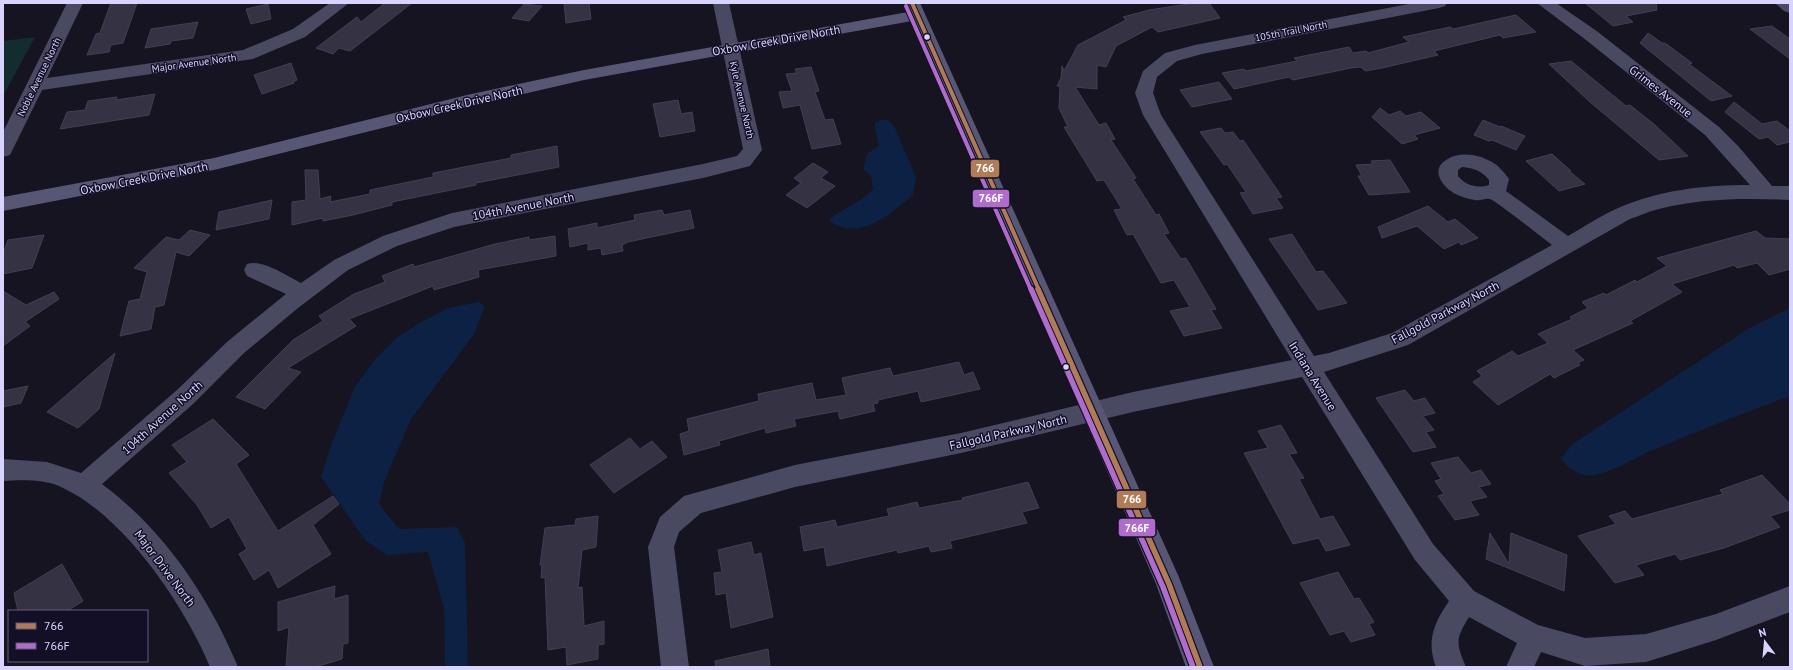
<svg xmlns="http://www.w3.org/2000/svg" width="1793" height="670" viewBox="0 0 1793 670" font-family="'PT Sans',sans-serif">
<style>
.green{fill:#132c2d}
.water{fill:#0d2144}
.building{fill:#343243;stroke:#433f54}
.lines{fill:none;stroke-linecap:round;stroke-linejoin:round}
.street{fill:#4a4962;fill-rule:evenodd}
.secondary{fill:#575674;fill-rule:evenodd}
.bus-1-far1-casing{stroke:#130f26;stroke-width:6}
.bus-1-casing{stroke:#130f26;stroke-width:8}
.bus-2-far1-casing{stroke:#130f26;stroke-width:6}
.bus-2-casing{stroke:#130f26;stroke-width:8}
.bus-1-far1{stroke:#b07c57;stroke-width:4}
.bus-1{stroke:#b07c57;stroke-width:5.5}
.bus-2-far1{stroke:#b06ccc;stroke-width:4}
.bus-2{stroke:#b06ccc;stroke-width:5.5}
.bus-dot{fill:#d9d4ff;stroke:#130f26;stroke-width:1.5}
.labels{text-anchor:middle;dominant-baseline:central;stroke-width:3;stroke-linejoin:round;paint-order:stroke}
.far-street-label{font-size:10px;fill:#d9d4ff;stroke:#130f26}
.street-label{font-size:12px;fill:#d9d4ff;stroke:#130f26}
.line-badge{stroke:#130f26;stroke-width:1.5}
.badge-label{font-size:11px;text-anchor:middle;font-weight:bold;fill:#fff}
</style>
<rect width="100%" height="100%" fill="#161421"/>
<path class="green" d="M35 37 3 96V41Z"/>
<path class="water" d="M880 120H888L894 126 916 177 913 195C890 214 863 240 831 223L830 219C844 207 861 203 873 189L871 176 863 169 867 154 878 146C879 138 874 132 875 123Z
M479 302 485 307 474 334 411 419 384 482 379 504 399 529 457 527 465 543 468 667H445L444 608 428 552 387 555 366 541 321 477 331 445 355 387 375 359 396 338 423 321 448 308Z
M1790 308V397L1779 400C1736 416 1693 433 1650 451 1633 459 1613 472 1594 475 1580 477 1568 469 1561 458L1574 443 1748 329Z"/>
<path class="building" d="M111 3H137L123 43 111 45 109 52 87 55 96 34 100 33Z
M385 3H412L350 51 339 48 333 54 316 48 357 17 361 22Z
M564 3H589L591 19 566 23Z
M1195 3H1209L1220 18 1158 32 1152 27 1116 46 1106 67 1097 65V89L1075 87 1099 125 1106 123 1115 139 1111 140 1136 178 1133 179 1156 215 1159 214 1169 233 1164 234 1181 259 1186 258 1216 309 1211 310 1222 328 1184 336 1170 311 1190 307 1174 280 1161 283 1133 234 1127 235 1114 210 1122 209 1104 180 1097 181 1064 127H1068L1059 108 1060 86H1057L1061 78 1062 66 1064 71 1078 45 1126 20 1123 17 1149 10Z
M1585 3H1656L1657 10 1626 16 1633 22 1613 26Z
M268 4 271 19 251 24 246 9Z
M524 4 542 6 529 21 512 18Z
M1516 15 1536 32 1503 38 1500 35 1434 51 1438 55 1382 68 1365 71 1361 67 1351 68 1293 80 1289 77 1234 89 1222 73 1244 69 1246 71 1297 61 1294 58 1349 47 1353 53 1366 51 1368 53 1409 42 1403 37 1450 27 1453 29Z
M198 22 193 38 171 41 170 44 145 48 151 29Z
M1772 26 1790 39V59L1750 29Z
M1648 33 1662 43H1665L1692 63 1689 64 1732 96 1711 101 1640 43Z
M1571 61 1626 106 1630 105 1655 125 1688 156 1659 160 1590 102 1549 64Z
M291 63 297 80 293 82 294 83 262 94 254 75Z
M811 67 819 91 815 92 825 120 833 119 841 144 812 149 800 105 783 108 779 92 792 91 786 74 797 73 795 69Z
M1219 82 1232 99 1192 107 1180 90Z
M155 94 149 115 60 129 67 112 85 110 88 101 117 97 116 100Z
M678 100 681 114 692 112 695 131 660 137 653 104Z
M1734 102 1762 124 1777 121 1790 131V142L1777 145 1768 137 1759 139 1725 112Z
M1380 108 1389 115 1400 111 1406 116 1421 112 1440 128 1414 135 1418 139 1402 144 1372 117Z
M1483 120 1500 127 1501 126 1525 136 1516 150 1492 140 1489 141 1474 135Z
M1221 128 1225 133 1233 132 1240 141 1243 140 1282 197 1276 198 1283 208 1253 214 1240 193 1246 192 1227 164 1224 165 1200 132Z
M557 146 559 167 476 183V185L392 202V205L353 215 323 221V218L292 225V202L306 200 305 170H318L320 199 331 196 330 202 370 194V190L433 177V173L511 158V155Z
M1552 154 1571 171H1569L1585 184 1559 191 1526 161Z
M1390 160 1410 192 1369 195 1358 176H1362L1356 165 1373 164 1371 161Z
M813 163 828 172 821 178 835 186 807 208 786 195 801 183 794 178Z
M272 200 269 219 216 230 219 212Z
M1428 206 1448 222 1455 219 1478 238 1461 245 1459 242 1444 249 1417 226 1382 238 1378 227Z
M662 210 664 215 690 210 694 228 628 242 622 245 623 251 602 255 601 248 588 250V243L570 247 568 229 597 223V228L635 220 634 215Z
M190 230 210 235 189 256 176 252 164 305 155 307 151 329 120 336 129 301 140 299 147 272 134 268 166 237 179 240 178 241Z
M1756 231 1765 238 1790 239V269L1769 275 1757 263 1737 268 1734 265 1672 284 1682 292 1630 321 1633 323 1573 350 1584 360 1578 363 1580 365 1554 378 1550 374 1498 405 1473 382 1482 376 1477 371 1512 351 1518 356 1548 343 1538 334 1572 319 1570 317 1588 308 1582 302 1604 293 1606 295 1635 280 1637 282 1667 266 1657 258Z
M1292 234 1316 272 1323 271 1347 303 1318 310 1269 239Z
M44 235 32 268 3 274V254L8 240Z
M555 236 556 256 478 270 479 277 434 290 433 286 349 319 356 326 288 368 301 372 265 409 236 397 293 340 323 321 319 316 354 294 385 282 382 276 413 264 414 267 495 244 529 237V240Z
M3 291 26 305 54 292 59 299 25 322 30 326 3 346Z
M115 353 99 409 78 428 47 412Z
M959 362 964 375 973 372 980 389 921 402 918 391 878 400V403L873 404 875 411 840 419 838 411 794 419 796 426 766 433 765 428 719 441 720 445 684 455 680 434 689 431 687 419 759 401 758 394 812 383 816 400 846 395 842 378 890 368 893 376Z
M28 386 21 403 3 407V391Z
M1405 390 1414 401 1425 398 1435 413 1423 416 1434 430 1426 432 1436 447 1413 452 1376 398Z
M213 419 249 455 236 464 278 531 333 496 339 504 313 525 331 554 278 588 269 570 254 580 239 554 247 549 229 517 211 528 197 505 169 473 187 462 172 445Z
M1281 425 1297 453 1289 454 1304 478 1299 479 1320 519 1333 516 1350 545 1326 551 1319 538 1293 544 1244 453 1268 448 1258 431Z
M630 438 640 449 652 441 667 457 614 493 590 465Z
M1458 457 1471 473 1481 470 1491 484 1479 487 1487 497 1470 501 1479 515 1455 520 1438 496 1444 494 1435 481 1441 479 1431 463Z
M1762 475 1790 504V510L1770 516 1780 527 1724 548 1680 560 1675 554 1636 565 1644 575 1615 583 1578 536 1616 524 1609 516 1625 511 1632 519 1723 494 1720 490Z
M1028 482 1039 508 1022 512 1027 523 950 541 952 548 931 552 929 546 898 553 897 550 827 566 824 547 804 551 800 527 835 520 837 527 889 516 887 509 917 502 919 508 963 500 962 498Z
M598 516 596 547 582 550 578 588 582 587 584 626 604 621V644L598 645V659L567 665 566 647 548 650 545 577 541 578 542 565H540L545 528 575 525 576 519Z
M1490 533 1509 564 1511 533 1567 555 1564 591 1486 559Z
M751 542 754 555 761 553 773 617 731 628 726 593 716 595 714 573 722 572 718 550Z
M62 564 83 601 67 611H18L14 593Z
M1338 572 1354 599 1359 598 1374 622 1369 624 1375 635 1351 642 1344 631 1330 635 1300 583Z
M335 586 334 599 348 595V643L343 644 342 659 315 667H286L289 627 278 631V602Z
M768 649 770 667H716L715 661Z"/>
<g class="lines">
<path class="street" d="M67 3H83L47 78 243 50 293 29 330 3H349L305 37 253 59 42 90 12 151 10 155 3 157V132Z
M713 3H729L762 150 750 166 703 178 454 227 397 246 348 270 298 308 244 353 193 404 102 484C164 530 209 597 238 667H210C185 606 124 516 63 488 46 479 22 480 3 481V459L47 462 81 473 177 390 228 341 286 294 247 276 244 270 247 264C263 259 286 276 301 283L334 260 383 236 452 213 703 164 737 156 743 149Z
M1414 3H1447L1445 6 1439 8 1202 54 1177 61 1157 77 1153 93 1161 115 1314 356 1329 353 1392 333 1552 245C1543 238 1496 201 1490 199 1486 198 1480 201 1475 200 1461 198 1444 191 1439 176 1437 169 1440 164 1446 160 1459 151 1478 154 1492 162 1499 166 1504 172 1509 179L1506 191 1568 236C1584 227 1600 216 1616 209 1658 190 1705 185 1750 185L1705 135 1586 40 1537 3H1556L1598 32 1719 127 1739 147 1772 186H1790V200C1746 198 1702 198 1659 209 1649 211 1640 216 1630 219L1408 345 1324 372 1433 544 1474 591 1538 625 1585 638 1646 634 1716 614 1790 586V612L1716 640 1646 662 1585 666 1541 652 1534 667H1506L1517 643 1469 617C1455 640 1456 643 1466 667H1436C1426 641 1434 623 1449 601L1415 560 1302 377 1133 412 961 453 795 487 701 513 679 532 674 547 689 667H661L648 547 660 517 684 496 795 465 961 433 1133 392 1292 360 1143 115 1135 93 1143 71 1165 53 1195 45ZM1462 167C1474 168 1482 171 1489 180V185C1477 189 1465 185 1458 176V170Z
M1775 3H1790V13L1784 11Z"/>
<path class="secondary" d="M904 3H920L1178 575 1214 667H1186L1156 584 912 21 584 80 467 107 214 170 3 211V197L214 158 467 95 584 70 908 12Z"/>
<defs>
<path id="bus-1-far1" d="M912 3 1039 290"/>
<path id="bus-1" d="M1038 289 1169 584 1200 667"/>
<path id="bus-2-far1" d="M906 6 1031 290"/>
<path id="bus-2" d="M1031 289 1163 587 1193 667"/>
</defs>
<use href="#bus-1-far1" class="bus-1-far1-casing"/>
<use href="#bus-1" class="bus-1-casing"/>
<use href="#bus-2-far1" class="bus-2-far1-casing"/>
<use href="#bus-2" class="bus-2-casing"/>
<use href="#bus-1-far1" class="bus-1-far1"/>
<use href="#bus-1" class="bus-1"/>
<use href="#bus-2-far1" class="bus-2-far1"/>
<use href="#bus-2" class="bus-2"/>
</g>
<g class="bus-dot">
<circle cx="927" cy="37" r="3.5"/>
<circle cx="1066" cy="367" r="3.5"/>
</g>
<g class="labels">
<g class="far-street-label">
<text transform="translate(1291 31) rotate(-11)">105th Trail North</text>
<text transform="translate(194 63) rotate(-8)">Major Avenue North</text>
<text transform="translate(39 77) rotate(-64)">Noble Avenue North</text>
<text transform="translate(742 100) rotate(77)">Kyle Avenue North</text>
</g>
<g class="street-label">
<text transform="translate(776 40) rotate(-10)">Oxbow Creek Drive North</text>
<text transform="translate(1661 91) rotate(38)">Grimes Avenue</text>
<text transform="translate(459 104) rotate(-13)">Oxbow Creek Drive North</text>
<text transform="translate(144 178) rotate(-11)">Oxbow Creek Drive North</text>
<text transform="translate(523 206) rotate(-11)">104th Avenue North</text>
<text transform="translate(1445 312) rotate(-28)">Fallgold Parkway North</text>
<text transform="translate(1313 376) rotate(58)">Indiana Avenue</text>
<text transform="translate(162 417) rotate(-42)">104th Avenue North</text>
<text transform="translate(1008 432) rotate(-13)">Fallgold Parkway North</text>
<text transform="translate(165 568) rotate(53)">Major Drive North</text>
</g>
</g>
<g class="line-badge">
<rect x="970" y="159" width="30" height="19" rx="4" fill="#b07c57"/>
<rect x="972" y="189" width="38" height="19" rx="4" fill="#b06ccc"/>
<rect x="1116" y="490" width="31" height="19" rx="4" fill="#b07c57"/>
<rect x="1118" y="518" width="38" height="19" rx="4" fill="#b06ccc"/>
</g>
<g class="badge-label">
<text x="985" y="172">766</text>
<text x="991" y="202">766F</text>
<text x="1132" y="503">766</text>
<text x="1137" y="532">766F</text>
</g>
<rect width="1793" height="670" fill="none" stroke="#d9d4ff" stroke-width="8"/>
<rect x="8" y="610" width="140" height="52" fill="#130f26" stroke="#625e7d"/>
<rect x="16" y="623" width="20" height="6" fill="#b07c57" stroke="#625e7d"/>
<text x="44" y="630" font-size="12" fill="#d9d4ff">766</text>
<rect x="16" y="643" width="20" height="6" fill="#b06ccc" stroke="#625e7d"/>
<text x="44" y="650" font-size="12" fill="#d9d4ff">766F</text>
<g transform="translate(1765 642) rotate(344)" stroke="#130f26" stroke-width="3" paint-order="stroke">
<path d="M0-3L7 15L0 10L-7 15Z" fill="#d9d4ff"/>
<text y="-6" font-size="11" font-weight="bold" text-anchor="middle" fill="#d9d4ff">N</text>
</g>
</svg>
